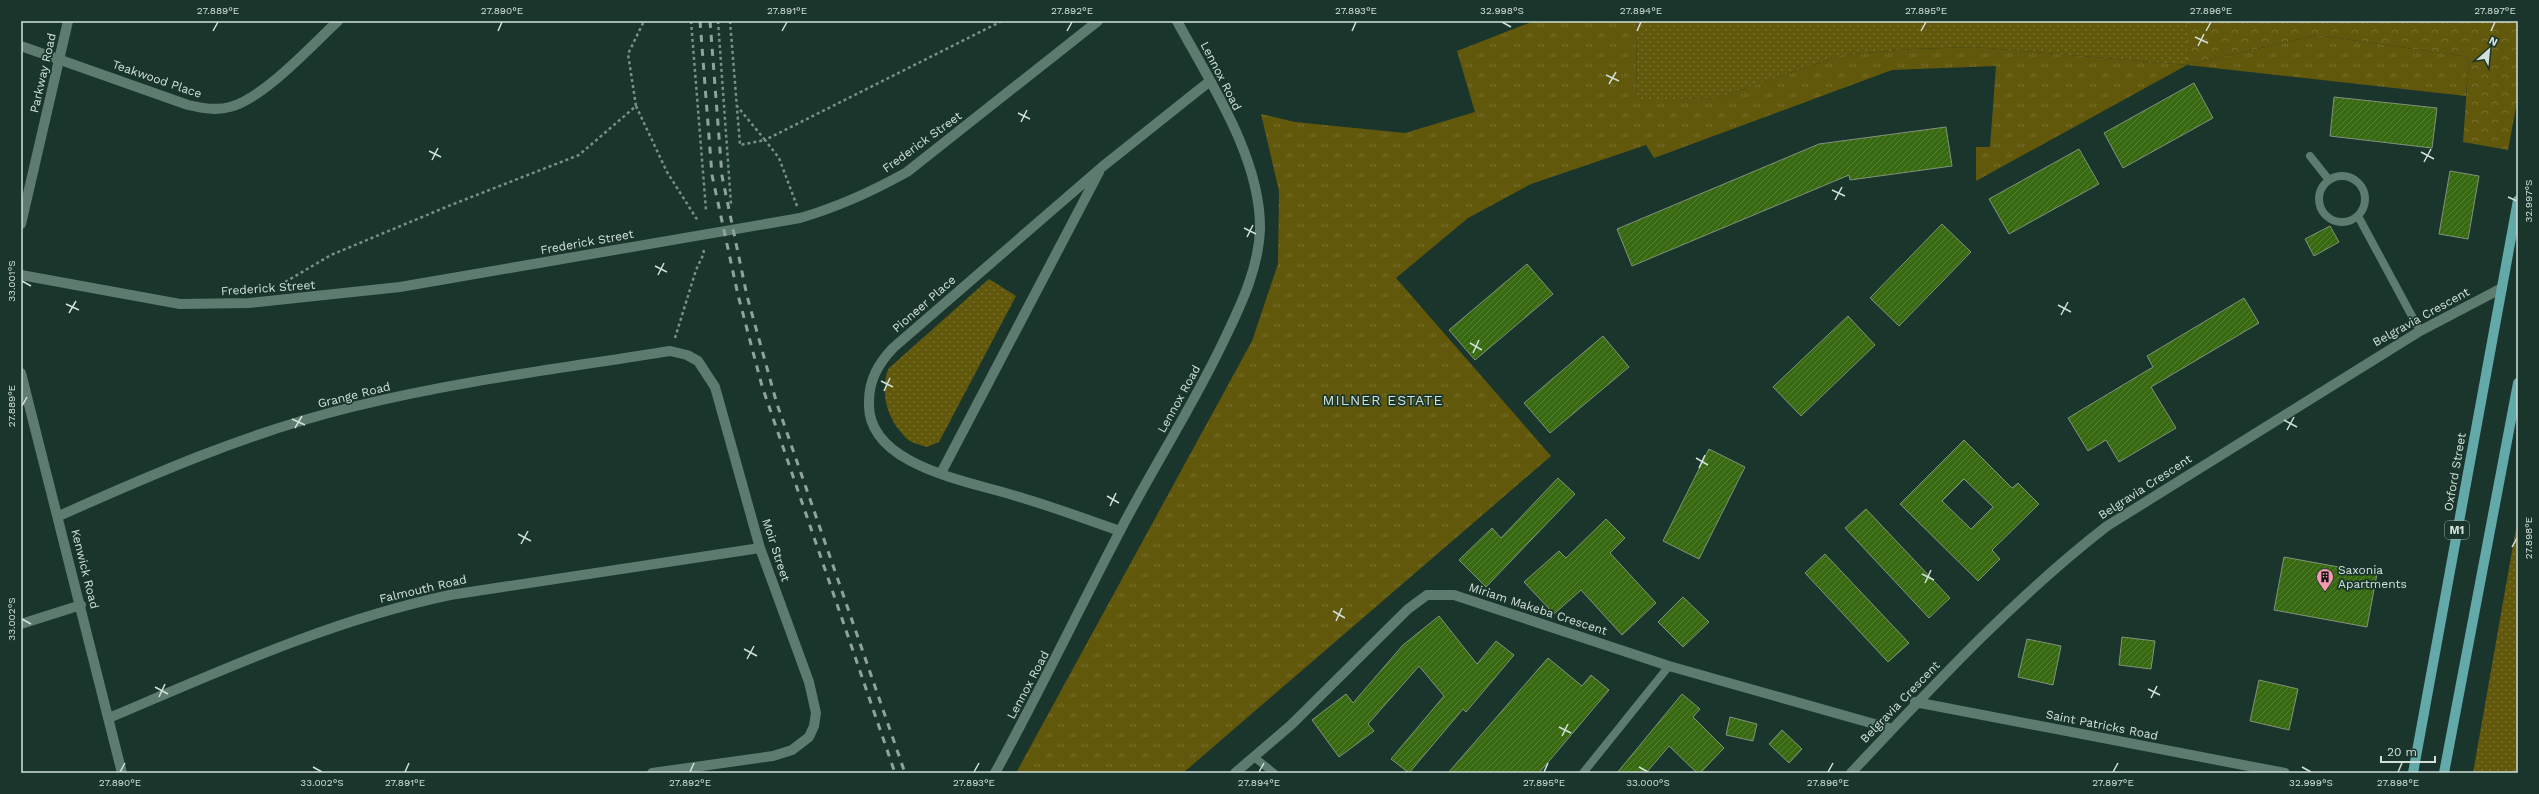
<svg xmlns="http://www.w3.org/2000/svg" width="2539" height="794" viewBox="0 0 2539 794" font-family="'Work Sans',sans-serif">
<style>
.grass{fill:url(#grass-tufts)}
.forest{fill:url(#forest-crowns)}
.park{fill:url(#park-dots)}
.building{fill:url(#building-hatch);stroke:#83927b;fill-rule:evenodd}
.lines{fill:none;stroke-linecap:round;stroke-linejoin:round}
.path{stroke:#7a8f87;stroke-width:2.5;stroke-dasharray:3 3;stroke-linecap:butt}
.lane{stroke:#5e7b6f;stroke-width:8}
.street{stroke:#5e7b6f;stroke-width:10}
.secondary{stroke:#5e7b6f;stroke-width:10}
.primary{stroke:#64a9a9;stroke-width:10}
.rail{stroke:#8fa39b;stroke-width:3;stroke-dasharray:7 7;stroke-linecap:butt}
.ticks{fill:none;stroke:#d1e1da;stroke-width:1.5}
.labels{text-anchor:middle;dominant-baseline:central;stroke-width:3.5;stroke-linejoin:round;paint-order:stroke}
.shield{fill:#1a352c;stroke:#9aada6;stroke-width:1}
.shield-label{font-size:11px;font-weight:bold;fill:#d1e1da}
.street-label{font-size:12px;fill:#d1e1da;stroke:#1a352c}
.poi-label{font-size:12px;fill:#d1e1da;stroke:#1a352c;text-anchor:start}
.quarter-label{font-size:14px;letter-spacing:1px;fill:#d1e1da;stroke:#1a352c}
.neatline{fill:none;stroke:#d1e1da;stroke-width:1.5}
.ticks-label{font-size:10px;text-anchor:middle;fill:#d1e1da}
</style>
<defs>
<pattern id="grass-tufts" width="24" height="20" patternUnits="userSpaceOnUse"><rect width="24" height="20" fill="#61580c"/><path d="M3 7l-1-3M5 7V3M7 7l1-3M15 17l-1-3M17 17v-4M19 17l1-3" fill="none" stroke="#77702f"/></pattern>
<pattern id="forest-crowns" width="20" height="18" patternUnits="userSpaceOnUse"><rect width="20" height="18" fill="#61580c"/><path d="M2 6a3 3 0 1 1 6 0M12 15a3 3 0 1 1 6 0" fill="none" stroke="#77702f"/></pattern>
<pattern id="park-dots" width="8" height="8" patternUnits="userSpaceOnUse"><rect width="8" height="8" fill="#61580c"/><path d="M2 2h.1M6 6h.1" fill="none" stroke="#77702f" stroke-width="1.8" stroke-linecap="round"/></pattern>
<pattern id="building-hatch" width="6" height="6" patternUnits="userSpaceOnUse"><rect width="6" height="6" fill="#376911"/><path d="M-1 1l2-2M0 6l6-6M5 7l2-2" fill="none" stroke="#537e33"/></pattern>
</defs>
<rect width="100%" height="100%" fill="#1a352c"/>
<path class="grass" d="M1534 21H1636L1637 99 1718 98 1842 55 1913 49 1975 47 2187 65 2317 35 2469 57 2466 96 2187 65 1976 181V147H1990L1996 66 1892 70 1654 158 1646 145 1531 184 1468 218 1396 278 1551 456 1183 773H1016L1252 341 1278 264 1279 191 1261 114 1295 122 1405 133 1475 112 1457 51Z"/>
<path class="forest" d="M2187 21H2518V96L2508 150 2463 142 2469 57 2317 35 2187 65Z"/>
<path class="park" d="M1636 21H2187V65L1975 47 1913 49 1842 55 1718 98 1637 100Z
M989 279 1016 296 939 442 927 447C921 445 911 443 906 438 887 419 880 395 888 369Z
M2518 520V773H2473L2515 534Z"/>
<path class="building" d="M2194 83 2213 118 2123 168 2104 133Z
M2334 97 2437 108 2432 148 2330 136Z
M1946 127 1952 166 1850 180 1849 175 1632 266 1617 229 1819 144Z
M2079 149 2099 184 2009 234 1989 199Z
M2450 171 2479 176 2468 239 2439 234Z
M1942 224 1971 252 1899 326 1870 298Z
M2330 226 2339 242 2314 256 2305 239Z
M1527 264 1553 294 1475 360 1449 330Z
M2244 298 2259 323 2151 387 2176 428 2119 462 2106 440 2088 451 2068 418 2153 367 2147 356Z
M1848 316 1875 345 1801 416 1773 387Z
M1603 336 1629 367 1550 433 1524 403Z
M1964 440 2012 488 2018 483 2039 504 1992 550 2000 559 1978 581 1900 504ZM1964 479 1993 507 1971 529 1942 501Z
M1709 449 1745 467 1699 559 1663 541Z
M1558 478 1575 494 1486 587 1459 560 1492 528 1501 538Z
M1866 509 1950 598 1929 618 1845 528Z
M1606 519 1625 538 1610 553 1656 603 1622 635 1581 590 1554 614 1524 582 1559 551 1566 558Z
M1825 554 1909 643 1888 662 1805 573Z
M2284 557 2377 574 2367 627 2274 610Z
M1683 597 1709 622 1683 647 1658 622Z
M1439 616 1477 664 1496 641 1514 655 1466 712 1463 709 1409 773 1391 759 1444 696 1419 666 1368 724 1374 731 1339 757 1312 720 1346 694 1353 703 1403 645Z
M2122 637 2155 641 2151 669 2119 665Z
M2027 639 2061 646 2053 685 2018 677Z
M1548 658 1582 686 1591 675 1609 690 1539 773H1448Z
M2259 680 2298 689 2289 730 2250 721Z
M1682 694 1700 709 1693 717 1724 748 1700 773H1697L1669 746 1646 773H1617Z
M1730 717 1757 724 1753 741 1726 735Z
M1782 730 1802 749 1789 763 1769 744Z"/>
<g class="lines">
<path class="path" d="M691 21 706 210
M718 21 731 204
M730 21 740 145 765 140 737 106
M636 106 667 172 698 221
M797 206 779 158 765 140 1002 21
M280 285 331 255 451 205 579 155 636 106 628 54 644 21
M675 338 696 270 704 253 703 248"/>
<path class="lane" d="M2310 156 2329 180
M2319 199a23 23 0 1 1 46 0a23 23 0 1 1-46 0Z
M2358 216 2420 331
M1254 757 1274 773
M1583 773 1669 666"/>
<path class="street" d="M21 46 188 105C201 108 216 111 230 107 264 98 311 46 338 21
M21 224 68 21
M21 373 122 773
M941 473 1099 172
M59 516C155 473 250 432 352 407 456 381 564 368 670 351L687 355 698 361 715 387 760 548 809 682 816 713 814 726 809 737 792 750 773 756 652 773
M1120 531C1085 519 1051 506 1016 496 969 481 866 466 869 402 869 380 878 364 893 348L1102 167 1210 81
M21 624 81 605
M1915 702 2285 773
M109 718C220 671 331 620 450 595L760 548
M1235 773 1291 725 1408 609 1427 595H1454L1669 666 1892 729
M1851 773C1932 687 2013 599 2107 526L2420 331 2502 288"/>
<path class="secondary" d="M21 275 180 304 249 303 400 287 800 218C838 207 873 191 907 172L1098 21
M995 773C1039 693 1078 611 1120 531 1154 465 1195 403 1226 336 1242 303 1259 266 1260 229 1261 158 1210 82 1177 21"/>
<path class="primary" d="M2413 773 2518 200
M2444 773 2518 383"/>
<path class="rail" d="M700 21 712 175 738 295 762 386 895 773
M710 21 722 176 747 296 777 404 905 773"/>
</g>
<path class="ticks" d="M1502 22 1511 27M213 31 218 22M498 31 502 22M782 31 787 22M1067 31 1072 22M1352 31 1356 22M1637 31 1641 22M1921 31 1926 22M2206 31 2211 22M2491 31 2495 22M2195 37 2208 43M2198 46 2204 34M1606 75 1619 81M1609 84 1616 72M1018 113 1030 119M1021 122 1027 110M429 151 441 157M2421 152 2434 159M432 160 438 148M2424 162 2431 149M1832 190 1845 196M2508 197 2517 201M1835 200 1842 187M1244 228 1256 234M1247 237 1253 225M655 266 667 272M658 275 664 263M22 281 31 286M66 304 79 310M2058 305 2071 312M69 313 76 301M2061 315 2068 302M1470 343 1482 350M1473 353 1479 340M881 381 893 387M884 391 890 378M22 406 27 397M292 419 305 425M2284 420 2297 427M295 428 302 416M2287 430 2294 417M1696 458 1708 465M1699 468 1705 455M1107 496 1119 503M1110 506 1116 493M518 534 531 541M521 544 528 531M2512 547 2517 538M1922 574 1934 580M1925 583 1931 570M1333 611 1345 618M22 619 31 624M1336 621 1342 608M744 649 757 656M747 659 754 646M155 687 168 694M2148 689 2160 695M159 697 165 684M2151 698 2157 686M1559 727 1571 733M1562 736 1568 724M313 767 322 772M1639 767 1648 772M2302 767 2311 772M120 772 125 763M405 772 409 763M690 772 694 763M974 772 979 763M1259 772 1264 763M1544 772 1548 763M1828 772 1833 763M2113 772 2118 763M2398 772 2402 763"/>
<defs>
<symbol id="building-pin" viewBox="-11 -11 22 30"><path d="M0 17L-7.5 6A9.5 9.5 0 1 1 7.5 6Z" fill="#f19ab2" stroke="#1a352c"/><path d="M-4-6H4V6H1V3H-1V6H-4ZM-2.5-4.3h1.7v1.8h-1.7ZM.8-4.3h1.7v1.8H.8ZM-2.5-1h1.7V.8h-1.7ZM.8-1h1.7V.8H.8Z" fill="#111"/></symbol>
</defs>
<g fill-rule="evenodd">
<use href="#building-pin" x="2315" y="567" width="20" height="27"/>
</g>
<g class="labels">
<rect class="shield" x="2445" y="521" width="24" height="18" rx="3"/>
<g class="shield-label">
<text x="2457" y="530">M1</text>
</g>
<g class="street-label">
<text transform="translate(43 73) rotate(-77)">Parkway Road</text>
<text transform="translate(1221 76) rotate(63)">Lennox Road</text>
<text transform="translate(157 79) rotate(19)">Teakwood Place</text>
<text transform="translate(922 142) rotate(-36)">Frederick Street</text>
<text transform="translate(587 242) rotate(-10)">Frederick Street</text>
<text transform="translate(268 288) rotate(-4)">Frederick Street</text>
<text transform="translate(924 304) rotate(-41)">Pioneer Place</text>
<text transform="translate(2421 317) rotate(-29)">Belgravia Crescent</text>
<text transform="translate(354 395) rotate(-14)">Grange Road</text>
<text transform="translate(1179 399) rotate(-61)">Lennox Road</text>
<text transform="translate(2455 472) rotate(-80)">Oxford Street</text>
<text transform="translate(2145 487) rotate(-33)">Belgravia Crescent</text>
<text transform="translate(776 550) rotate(72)">Moir Street</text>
<text transform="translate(85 569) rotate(76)">Kenwick Road</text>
<text transform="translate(423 589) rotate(-13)">Falmouth Road</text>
<text transform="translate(1538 609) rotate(18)">Miriam Makeba Crescent</text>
<text transform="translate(1028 685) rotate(-62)">Lennox Road</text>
<text transform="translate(1900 702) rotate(-46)">Belgravia Crescent</text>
<text transform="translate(2102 725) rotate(11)">Saint Patricks Road</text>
</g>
<g class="poi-label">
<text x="2338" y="570">Saxonia<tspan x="2338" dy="14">Apartments</tspan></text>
</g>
<g class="quarter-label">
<text x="1383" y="400">MILNER ESTATE</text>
</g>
</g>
<rect width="2539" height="794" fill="none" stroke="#1a352c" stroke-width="44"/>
<g transform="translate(2489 50) rotate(27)" stroke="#1a352c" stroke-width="3" paint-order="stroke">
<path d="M0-3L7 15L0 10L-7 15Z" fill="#d1e1da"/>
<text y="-6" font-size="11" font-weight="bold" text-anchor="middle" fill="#d1e1da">N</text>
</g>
<path d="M2381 756v6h54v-6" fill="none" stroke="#d1e1da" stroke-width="2"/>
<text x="2387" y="756" font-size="12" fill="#d1e1da" stroke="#1a352c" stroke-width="3" paint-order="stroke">20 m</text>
<rect x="22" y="22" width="2495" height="750" class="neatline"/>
<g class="ticks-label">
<text x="218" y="14">27.889°E</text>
<text x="502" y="14">27.890°E</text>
<text x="787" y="14">27.891°E</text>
<text x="1072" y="14">27.892°E</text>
<text x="1356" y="14">27.893°E</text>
<text x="1502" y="14">32.998°S</text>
<text x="1641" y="14">27.894°E</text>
<text x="1926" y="14">27.895°E</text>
<text x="2211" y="14">27.896°E</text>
<text x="2495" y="14">27.897°E</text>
<text transform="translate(2528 201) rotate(-90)" y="4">32.997°S</text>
<text transform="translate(11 281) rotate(-90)" y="4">33.001°S</text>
<text transform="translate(11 406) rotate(-90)" y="4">27.889°E</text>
<text transform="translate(2528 538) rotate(-90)" y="4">27.898°E</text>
<text transform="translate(11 619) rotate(-90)" y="4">33.002°S</text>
<text x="120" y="786">27.890°E</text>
<text x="322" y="786">33.002°S</text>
<text x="405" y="786">27.891°E</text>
<text x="690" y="786">27.892°E</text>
<text x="974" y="786">27.893°E</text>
<text x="1259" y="786">27.894°E</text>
<text x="1544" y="786">27.895°E</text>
<text x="1648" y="786">33.000°S</text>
<text x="1828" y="786">27.896°E</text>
<text x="2113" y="786">27.897°E</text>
<text x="2311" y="786">32.999°S</text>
<text x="2398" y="786">27.898°E</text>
</g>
</svg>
